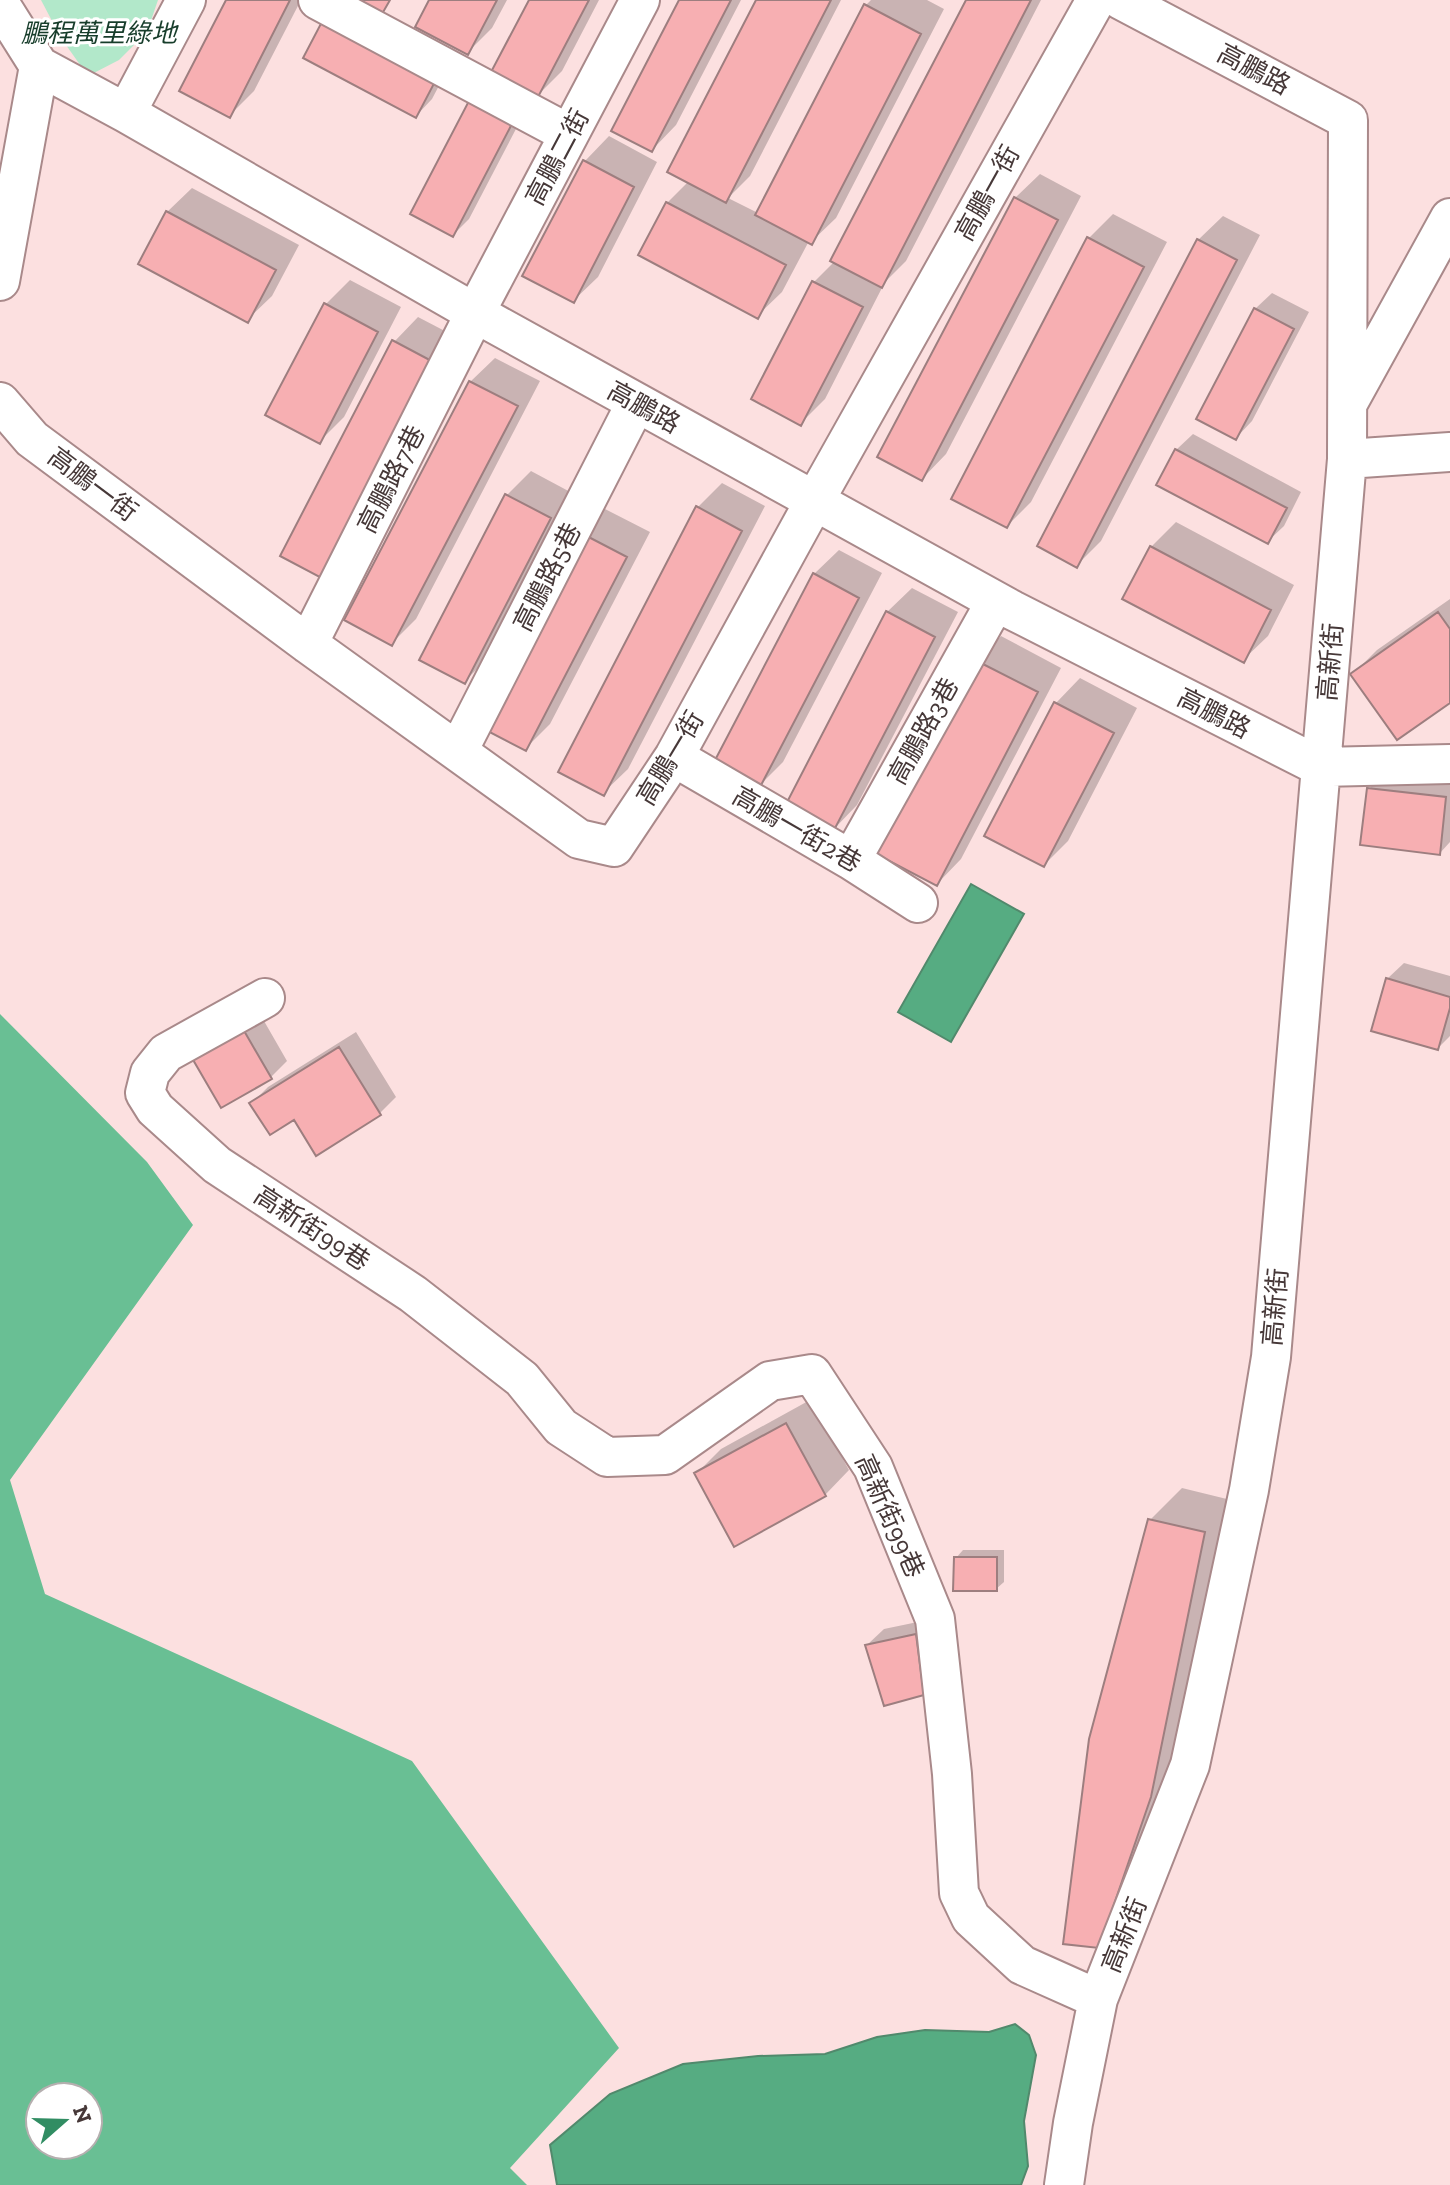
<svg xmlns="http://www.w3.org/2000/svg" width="1450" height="2185" viewBox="0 0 1450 2185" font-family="'Zilla Slab','Noto Sans TC',serif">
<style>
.green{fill:#b2e8ca}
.forest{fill:#69bf94;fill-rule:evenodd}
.water{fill:#56ac82;stroke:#51896c;stroke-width:2}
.shadow{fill:#0003}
.building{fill:#f7afb2;stroke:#9d7e7f;stroke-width:2}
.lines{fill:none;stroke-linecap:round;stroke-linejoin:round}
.minor-casing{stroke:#a9898a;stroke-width:42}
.minor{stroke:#fff;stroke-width:38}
.labels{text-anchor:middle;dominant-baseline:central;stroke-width:6;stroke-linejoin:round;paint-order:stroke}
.park-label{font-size:26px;font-style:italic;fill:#173d2b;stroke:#fff}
.street-label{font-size:26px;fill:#463838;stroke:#fff}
</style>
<rect width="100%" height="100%" fill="#fce0e0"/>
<path class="green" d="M41 0H158L147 32 119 60 88 76 61 38Z"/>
<path class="forest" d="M0 1014 147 1162 193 1225 10 1480 45 1594 412 1761 619 2048 510 2168 527 2185H0ZM40 2097H88V2145H40Z"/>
<path class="water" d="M971 884 1024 914 951 1042 898 1012Z
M1015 2024 1029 2035 1036 2055 1024 2121 1028 2166 1021 2185H557L550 2145 610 2094 683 2064 758 2056 825 2054 877 2037 925 2030 989 2032Z"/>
<path class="shadow" d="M229 0H301L254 91 229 116Z
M343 0 454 57 432 99 416 116Z
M431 0H507L492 28 468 52Z
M531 0H599L562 71 538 95Z
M681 0H741L676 125 652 150Z
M758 0H841L750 176 728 198 758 213 866 5 871 0H927L944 9 836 218 811 242 809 241 782 292 757 316 667 203 689 181Z
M968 0H1041L906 261 885 282 825 399 801 423 754 398 814 282 835 261Z
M529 104 469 219 453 235 413 214Z
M609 136 657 162 598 277 573 301 525 275 585 161Z
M1040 174 1081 196 946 454 922 479 1015 198Z
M192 188 299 245 272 296 247 320 167 212Z
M1113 214 1167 242 1031 502 1007 526 1089 238Z
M1223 216 1260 235 1101 541 1077 565 1198 240Z
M350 280 401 307 344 417 319 442 326 304Z
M1272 293 1309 312 1252 421 1236 438 1255 309Z
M418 317 464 341 353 555 394 342Z
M495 358 540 381 416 619 392 643 470 382Z
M1193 434 1301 492 1284 526 1267 542 1176 450Z
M531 471 574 494 489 657 465 681 507 495Z
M722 483 765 506 628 769 603 793 698 507Z
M605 509 650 532 550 724 525 749 581 533Z
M1176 522 1294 585 1268 636 1243 660 1151 547Z
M839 550 882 573 783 762 759 786 814 574Z
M912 588 958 612 857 805 833 830 887 612Z
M1450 599V701L1353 674 1377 650Z
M1001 636 1061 668 961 859 937 884 977 661Z
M1080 678 1137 708 1068 841 1044 865 987 835 1056 703Z
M1385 772 1450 780V842L1440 853 1369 789Z
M1404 963 1450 976V1036L1438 1048 1387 979Z
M260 1014 287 1061 271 1077 211 1043Z
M356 1032 396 1097 380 1113 317 1153 295 1117 252 1103 268 1087Z
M810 1400 849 1470 825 1495 697 1473 721 1449Z
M1182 1488 1235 1501 1182 1763 1098 1946 1150 1520Z
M963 1550H1004V1582L996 1589 956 1558Z
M932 1619 940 1677 923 1694 867 1645 884 1629Z"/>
<path class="building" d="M226 0H290L230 118 179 91Z
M356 0H390L382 14Z
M429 0H497L468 55 415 27Z
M529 0H589L538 97 491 72Z
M679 0H731L652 152 611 131Z
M756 0H831L726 203 667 172Z
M966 0H1031L882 288 830 261Z
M864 4 921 34 812 245 755 215Z
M326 14 439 74 416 118 303 58Z
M471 97 514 120 453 237 410 214Z
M583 160 634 187 574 303 522 276Z
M1014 197 1058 220 922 481 877 457Z
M666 202 786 265 758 319 638 255Z
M166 211 276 270 248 323 138 264Z
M1087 237 1144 267 1007 528 951 499Z
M1197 239 1237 260 1077 568 1037 546Z
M812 281 863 307 801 426 751 399Z
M324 303 378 332 320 444 265 415Z
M1254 308 1294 329 1236 440 1196 419Z
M392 340 441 366 329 582 280 556Z
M469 381 518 406 392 646 344 620Z
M1175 449 1287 508 1268 544 1156 485Z
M505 494 551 518 465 684 419 660Z
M696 506 742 531 604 796 558 772Z
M579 532 627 557 526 751 478 726Z
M1150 546 1271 610 1244 663 1122 599Z
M813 573 859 598 759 789 713 764Z
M886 611 935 637 833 832 785 806Z
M1438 612 1450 629V703L1397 740 1350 674Z
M975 660 1038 692 937 886 874 853Z
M1054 702 1114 733 1044 867 984 836Z
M1367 788 1446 797 1440 855 1360 845Z
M1386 978 1450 997V1008L1438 1050 1371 1031Z
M243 1029 272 1079 221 1108 192 1058Z
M339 1047 381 1115 316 1156 294 1120 270 1135 249 1103Z
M786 1423 826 1496 734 1547 694 1473Z
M1148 1519 1205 1532 1151 1797 1099 1948 1063 1944 1089 1739Z
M954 1557H997V1591H953Z
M916 1634 924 1695 884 1706 865 1645Z"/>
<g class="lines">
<defs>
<path id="minor" d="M318 0 569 134
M0 4 39 66 126 113 475 313 1012 610 1321 767 1450 764
M126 113 186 0
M0 281 39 66
M1349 401 1450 218
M0 402 32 439 308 644 579 839 614 847 674 757 815 500 1096 0
M1347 459 1450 452
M308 644 475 313 640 0
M458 751 636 403
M674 757 851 860 918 903
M851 860 996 601
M265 998 166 1053 150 1073 145 1093 155 1109 217 1165 413 1294 522 1379 561 1427 607 1457 665 1455 770 1381 812 1374 873 1467 935 1619 952 1774 959 1893 971 1918 1022 1965 1098 1999
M1064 2185 1073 2123 1098 1999 1190 1765 1249 1490 1271 1357 1347 459 1348 120 1121 0"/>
</defs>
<use href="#minor" class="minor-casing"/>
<use href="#minor" class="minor"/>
</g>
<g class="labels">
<g class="park-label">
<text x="99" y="33">鵬程萬里綠地</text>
</g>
<g class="street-label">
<text transform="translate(1254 69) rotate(28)">高鵬路</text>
<text transform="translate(557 157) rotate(-62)">高鵬二街</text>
<text transform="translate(987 193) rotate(-61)">高鵬一街</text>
<text transform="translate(644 407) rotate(29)">高鵬路</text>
<text transform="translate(391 479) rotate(-63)">高鵬路7巷</text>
<text transform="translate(93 484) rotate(37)">高鵬一街</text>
<text transform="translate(547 577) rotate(-63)">高鵬路5巷</text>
<text transform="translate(1330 662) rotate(-85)">高新街</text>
<text transform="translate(1214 713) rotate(27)">高鵬路</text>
<text transform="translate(923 731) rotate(-61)">高鵬路3巷</text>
<text transform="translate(670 758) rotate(-59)">高鵬一街</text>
<text transform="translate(797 829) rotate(30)">高鵬一街2巷</text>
<text transform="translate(312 1228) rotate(33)">高新街99巷</text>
<text transform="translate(1275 1307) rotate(-85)">高新街</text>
<text transform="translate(890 1516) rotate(66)">高新街99巷</text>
<text transform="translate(1124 1935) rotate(-68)">高新街</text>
</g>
</g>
<g transform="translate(64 2121) rotate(70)"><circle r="38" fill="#ffffff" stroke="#b5afaf" stroke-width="2"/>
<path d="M0-6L14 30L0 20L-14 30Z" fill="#318d63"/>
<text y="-12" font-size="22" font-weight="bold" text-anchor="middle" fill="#463838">N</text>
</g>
</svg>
